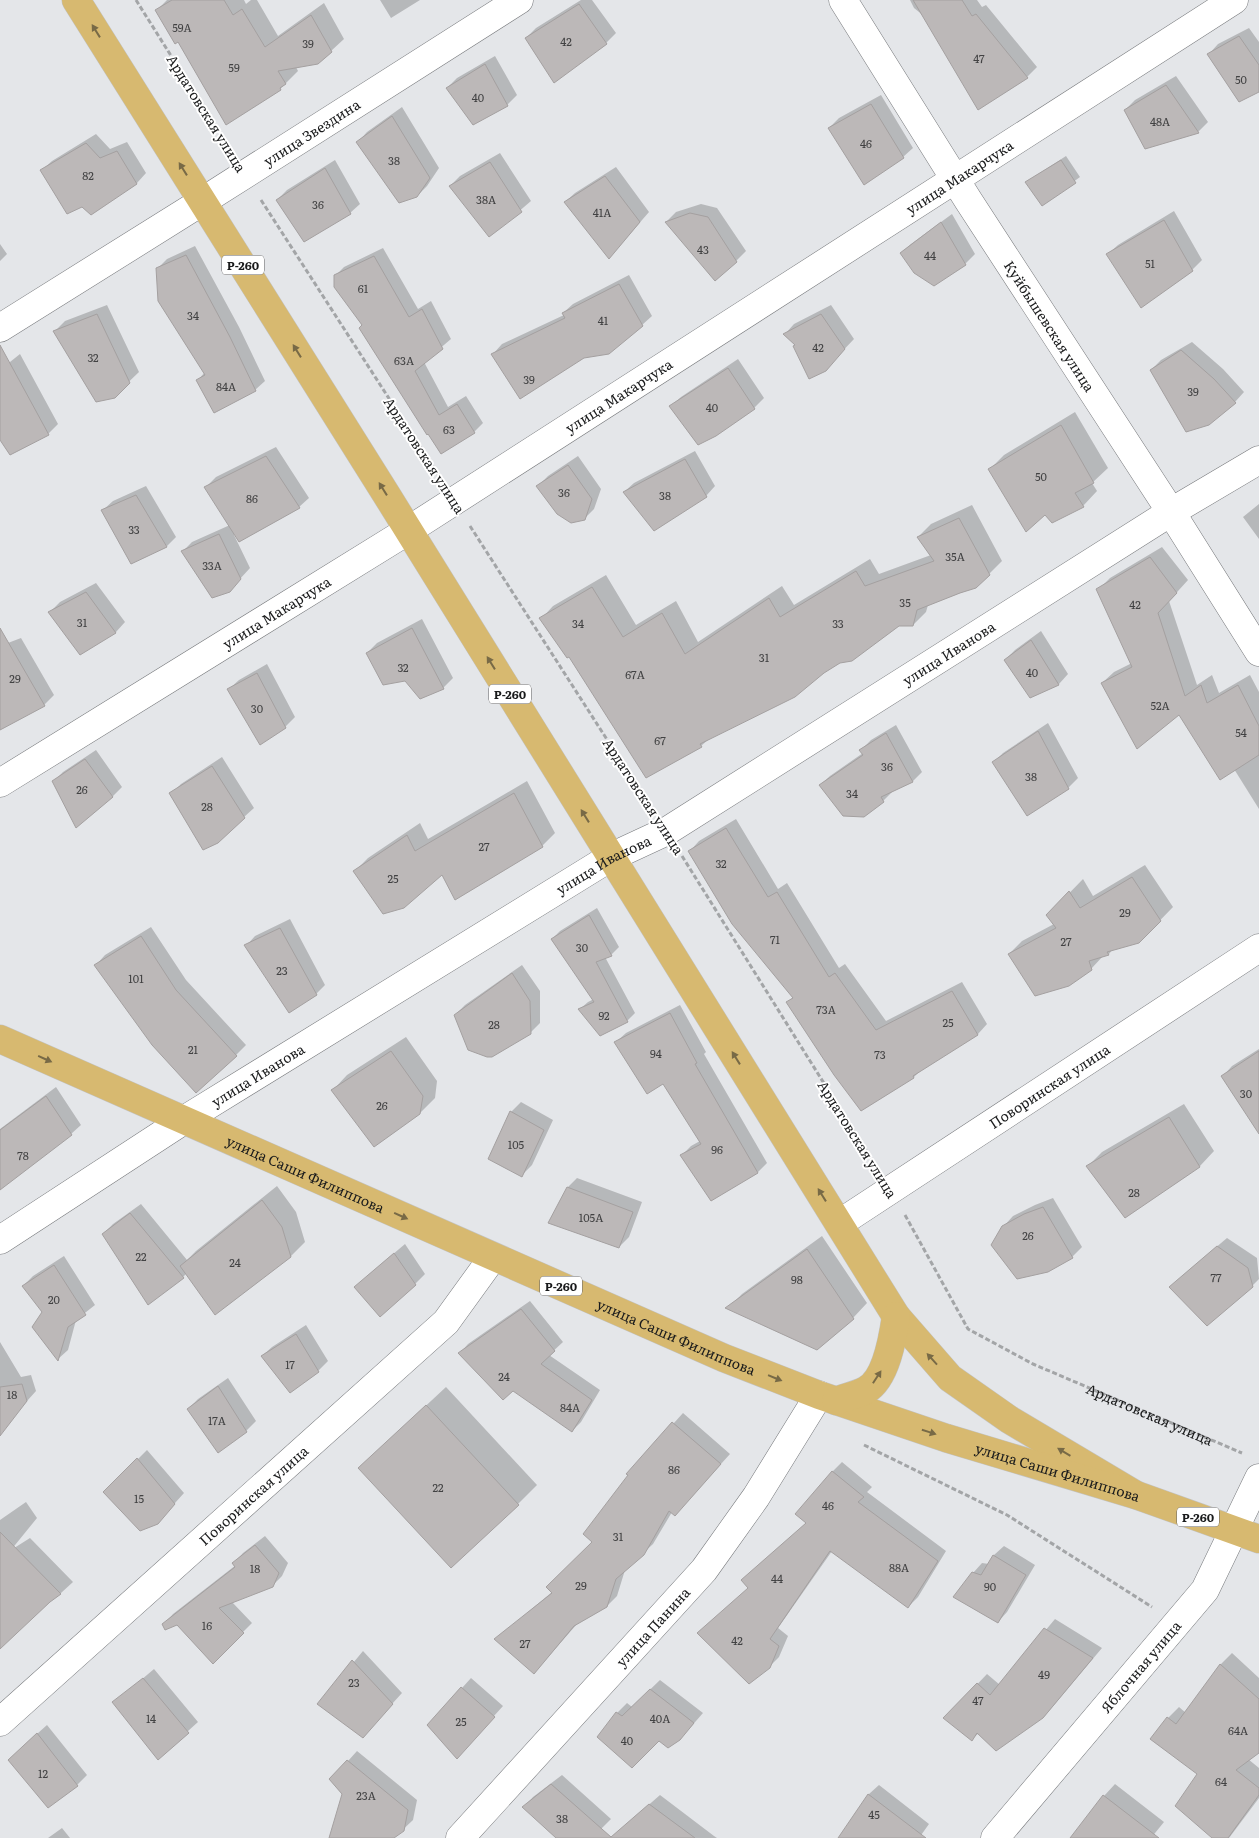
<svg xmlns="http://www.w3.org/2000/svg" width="1259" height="1838" viewBox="0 0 1259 1838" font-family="Literata,serif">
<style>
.shadow{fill:#0003}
.building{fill:#bcb8b8;stroke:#a4a0a0}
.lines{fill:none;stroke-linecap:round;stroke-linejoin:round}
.street-casing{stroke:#77797c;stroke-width:29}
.highway-casing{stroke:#c3c4c4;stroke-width:29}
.path{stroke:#a3a5a7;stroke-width:3;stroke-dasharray:5 2.5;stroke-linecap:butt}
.street{stroke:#fff;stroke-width:28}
.highway{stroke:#d7b970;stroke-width:28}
.oneway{fill:#786a46}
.labels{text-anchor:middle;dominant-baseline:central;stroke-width:4;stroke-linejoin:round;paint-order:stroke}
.number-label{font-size:11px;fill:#424243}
.shield{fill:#fff;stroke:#5f5f60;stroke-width:1}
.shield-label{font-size:12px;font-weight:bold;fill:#1a1b1c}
.street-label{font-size:14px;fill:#1a1b1c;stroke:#fff}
</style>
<rect width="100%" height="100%" fill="#e4e6e9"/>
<path class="shadow" d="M167 0H244L246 4 251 0H257L278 36 324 3 344 39 331 51 296 67 298 71 280 89 178 41 157 10Z
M380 0H420L391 18Z
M581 0H592L616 33 606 43 526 38 536 28Z
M910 0H977L982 7 986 5 1037 67 1027 77 924 16 914 8Z
M1249 28 1259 42V90L1209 54 1218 44Z
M495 56 517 95 507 105 447 88 457 78Z
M1176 76 1208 122 1198 132 1146 148 1125 110 1135 100Z
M881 95 913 148 903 157 829 128 839 118Z
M402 107 439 168 427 186 417 196 358 142 367 132Z
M96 134 110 149 127 142 146 173 137 183 91 213 42 170 52 161Z
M500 153 531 201 490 236 450 186 460 176Z
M1066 156 1080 177 1043 204 1026 182Z
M335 160 360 204 350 213 277 200 287 190Z
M616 167 649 212 610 257 565 202 575 193Z
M701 204 717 208 746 251 736 261 666 222 676 212Z
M1174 211 1202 260 1192 270 1108 254 1118 245Z
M952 214 975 254 965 264 901 253 911 244Z
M0 244 7 254 0 261Z
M195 246 239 327 265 381 255 390 198 380 205 372 157 269 167 259Z
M383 248 418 309 431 301 451 339 424 362 448 407 466 396 483 423 474 432 441 453 335 276 344 267Z
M629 275 652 316 642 325 493 354 502 344 564 315 563 313 573 304Z
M107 305 139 372 114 396 55 331 65 321Z
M831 305 854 339 835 359 796 345 785 334 794 324Z
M1192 342 1223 369 1244 392 1235 402 1151 370 1161 360Z
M20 354 58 424 48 434 0 438V370Z
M738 359 764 398 754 408 671 406 681 397Z
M1075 412 1108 468 1092 483 1097 491 1083 506 1045 513 990 469 1004 455Z
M276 447 309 498 299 507 234 535 250 568 239 580 182 552 192 542 230 525 206 487 216 477Z
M695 451 715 486 706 496 624 492 634 483Z
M578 456 601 489 594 509 584 519 538 486 548 476Z
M146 486 176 537 167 546 103 510 113 501Z
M1259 504V539L1243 517Z
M972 505 1002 561 976 587 928 605 926 612 913 625H899L710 738 701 746 570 655 541 619 553 606 606 575 636 625 676 601 698 642 782 586 794 605 870 559 879 574 931 555 918 537 931 524Z
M1162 547 1188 580 1169 601 1197 685 1212 675 1219 693 1250 675 1259 692V809L1234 769 1180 713 1102 683 1114 672 1132 663 1098 590 1110 578Z
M96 583 125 622 116 632 81 653 50 612 60 602Z
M422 619 453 678 443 688 405 680 367 653 377 643Z
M1041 631 1068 674 1059 684 1030 696 1005 660 1015 650Z
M21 638 54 695 44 705 0 716V646Z
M267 664 295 717 285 727 229 689 239 680Z
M1048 723 1078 778 1068 788 993 763 1003 753Z
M896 725 922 772 913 781 893 791 883 801 820 785 830 776 863 753 861 750 871 740Z
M96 750 122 787 113 796 54 781 63 772Z
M222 757 254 808 244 817 171 794 181 784Z
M527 781 555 833 542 846 442 873 355 871 368 858 420 823 428 839Z
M736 819 778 889 787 883 839 968 845 964 886 1021 962 982 987 1024 978 1034 922 1069 914 1077 862 1110 788 1002 794 996 690 851 699 841Z
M1145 865 1173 907 1139 942 1113 949 1109 954 1104 955 1091 969 1009 954 1022 941 1054 924 1048 915 1083 879 1093 896Z
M597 908 619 947 611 955 605 957 635 1013 628 1020 600 1034 580 1009 588 1002 594 999 552 939 560 931Z
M290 919 325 985 316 994 246 946 255 936Z
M151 927 186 980 246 1045 236 1055 96 965 105 955Z
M522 965 540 991V1023L530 1033 455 1015 465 1005Z
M680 1005 706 1052 704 1054 767 1163 758 1172 682 1155 691 1146 700 1141 663 1082 616 1042 626 1033Z
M406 1037 437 1081 435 1098 420 1113 333 1090 347 1075Z
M1259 1049V1110L1223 1076 1232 1066Z
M56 1087 81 1125 71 1134 0 1172V1129Z
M521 1102 553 1120 532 1165 522 1175 511 1112Z
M1184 1104 1214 1151 1200 1166 1125 1216 1088 1166 1102 1152Z
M577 1178 642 1202 629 1237 619 1247 568 1187Z
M277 1186 296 1212 305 1242 290 1257 187 1273 183 1277 103 1234 113 1224 141 1204 187 1260 196 1251Z
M1053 1198 1082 1247 1072 1257 1003 1227 1013 1216 1035 1205Z
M822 1236 867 1303 853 1318 728 1308 742 1294Z
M1227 1238 1257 1258 1259 1279 1252 1286 1181 1277Z
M405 1244 425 1274 415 1284 366 1277Z
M64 1256 95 1305 76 1320 68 1350 58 1359 44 1311 23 1286 33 1276Z
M530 1301 563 1342 549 1355 600 1390 581 1422 572 1431 460 1353 468 1344Z
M306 1325 328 1361 318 1371 262 1356 272 1347Z
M0 1342 21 1377 31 1375 36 1391 19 1410 0 1419Z
M228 1378 256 1421 246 1431 219 1451 188 1409 198 1399Z
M446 1387 537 1485 518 1504 359 1468Z
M683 1413 730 1454 684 1505 672 1512 653 1544 625 1570 617 1596 607 1606 577 1624 534 1673 496 1639 552 1592 594 1542 630 1475 628 1474Z
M147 1450 184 1493 157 1523 105 1492Z
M842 1462 872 1487 867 1492 946 1551 918 1597 908 1607 832 1551 778 1628 788 1636 779 1657 769 1667 749 1587 807 1522 832 1472Z
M26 1502 37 1518 11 1550 30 1538 73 1582 61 1593 49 1601 0 1648V1520Z
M265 1536 288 1563 282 1576 272 1586 232 1602 252 1623 213 1662 178 1624H164L173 1614 236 1565 234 1563 243 1553Z
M1004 1546 1035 1565 1007 1612 998 1622 973 1573 982 1563 989 1564 994 1555Z
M1055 1619 1102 1648 1043 1718 979 1733 972 1739 945 1718 987 1674 1000 1685Z
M363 1651 402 1693 372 1726 319 1704Z
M1232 1653 1259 1678V1751L1248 1759 1259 1768V1798L1229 1838H1214L1198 1774 1168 1718 1179 1707 1186 1713 1221 1664Z
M154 1669 198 1722 158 1758 114 1703Z
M471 1678 503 1706 466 1747 462 1688Z
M660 1680 703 1713 689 1729 659 1739 632 1766 617 1713 627 1703 632 1707Z
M47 1725 87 1775 77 1785 48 1807 19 1750Z
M357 1751 417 1800 413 1820 394 1838H331L344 1794 348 1761Z
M562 1775 611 1819 592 1838H557L524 1807 533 1797Z
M1115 1784 1164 1822 1151 1838H1071L1104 1796Z
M879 1785 929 1824 919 1838H846L842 1834 869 1794Z
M660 1795 714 1836 717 1838H626L628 1823Z
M62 1828 70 1838H48Z"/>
<path class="building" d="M172 0H224L233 15 242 9 265 47 311 15 332 52 318 64 278 71 286 84 280 88 281 90 226 125 178 42 175 44 155 10Z
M913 0H962L972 16 976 14 1028 78 978 110Z
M579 4 607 44 554 83 525 38Z
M1239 36 1259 65V92L1239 102 1207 54Z
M485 64 508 106 473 125 446 88Z
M1166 85 1199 133 1145 149 1124 110Z
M871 104 904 158 864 185 828 128Z
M392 116 430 178 417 197 399 203 356 142Z
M86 143 100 158 117 151 137 184 91 215 82 207 67 214 40 170Z
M1061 160 1076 183 1042 206 1025 182Z
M490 162 522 212 489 237 449 186Z
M325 168 351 214 304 242 276 200Z
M605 176 640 222 609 259 564 202Z
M690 213 708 217 737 262 715 281 665 222Z
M1164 220 1193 271 1141 308 1106 254Z
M941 222 966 265 934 286 914 273 900 253Z
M186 255 230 337 256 391 214 413 196 380 205 375 158 301 156 268Z
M374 256 409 317 422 309 443 349 415 371 439 415 457 404 475 433 441 454 428 434 427 435 359 328 362 325 334 287V275Z
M619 284 643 326 609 354 584 358 520 399 491 354 565 318 562 313Z
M97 314 130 383 115 398 96 402 53 331Z
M821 314 845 349 826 371 809 379 793 346 795 345 783 334Z
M0 345 49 435 10 455 0 440Z
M1181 350 1214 379 1236 403 1209 425 1186 432 1150 370Z
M728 368 755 409 716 436 698 445 669 406Z
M1061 425 1094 483 1075 493 1084 507 1052 523 1045 515 1026 532 988 469Z
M266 456 300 508 239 542 204 487Z
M685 459 707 497 654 531 623 492Z
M568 465 592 499 585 520 571 523 557 514 536 486Z
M136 495 167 547 131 564 101 510Z
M959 518 990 575 976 588 960 593 917 610 913 626H899L852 661 840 663 824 673 795 697 700 744 702 747 646 778 569 657 567 658 539 618 592 587 623 637 662 613 685 654 769 598 780 617 856 571 865 586 934 561 917 537Z
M219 534 241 579 230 592 212 598 181 551Z
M1150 557 1177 593 1158 613 1185 696 1201 685 1207 703 1238 685 1259 726V755L1220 780 1179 715 1137 749 1101 683 1132 667 1096 589Z
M86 592 116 633 80 655 48 612Z
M0 628 45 706 0 730Z
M412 628 444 689 420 699 405 681 383 685 366 653Z
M1031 640 1059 685 1030 698 1004 660Z
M257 673 286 728 260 745 227 689Z
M1038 731 1069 789 1027 816 992 762Z
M886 733 913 782 881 797 884 802 864 817 843 816 819 785 863 755 859 750Z
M85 759 113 797 76 828 52 781Z
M212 766 245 818 218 843 203 850 169 793Z
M514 793 543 847 455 900 442 875 404 908 383 914 353 871 407 835 415 851Z
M726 828 768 897 777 892 829 977 835 973 876 1030 952 991 978 1035 913 1076 914 1078 861 1111 834 1075 786 1002 793 998 732 924 688 851Z
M1132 877 1161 921 1139 943 1107 952 1109 955 1089 961 1092 970 1069 986 1035 996 1008 954 1056 928 1046 915 1069 891 1080 908Z
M589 915 612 956 596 962 628 1022 600 1036 578 1009 594 1002 551 939Z
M280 928 317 995 289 1013 244 945Z
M141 936 176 990 237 1056 196 1093 152 1045 94 965Z
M512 973 530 1001 531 1034 492 1057H487L468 1050 454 1015Z
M670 1013 697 1063 695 1064 758 1173 711 1201 680 1155 701 1144 663 1084 647 1094 614 1042Z
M391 1051 423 1096 420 1114 374 1147 331 1090Z
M1259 1051V1134L1221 1076Z
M46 1096 72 1135 0 1190V1130Z
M510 1111 544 1130 522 1177 488 1159Z
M1169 1117 1200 1167 1125 1218 1086 1166Z
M567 1187 633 1212 619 1248 548 1223Z
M262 1200 282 1227 291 1257 215 1315 180 1266Z
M1043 1207 1073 1258 1048 1272 1017 1279 991 1245 1002 1226 1024 1214Z
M130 1213 184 1278 148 1305 102 1234Z
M1217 1246 1248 1268 1253 1287 1207 1326 1169 1287Z
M807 1249 854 1319 817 1350 725 1308Z
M394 1253 416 1285 380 1317 354 1287Z
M54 1265 86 1315 68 1327 58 1361 32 1327 42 1312 22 1286Z
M521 1309 555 1351 541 1364 592 1400 572 1432 513 1391 503 1400 458 1353Z
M296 1334 319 1372 290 1393 261 1356Z
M22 1384 27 1401 0 1436V1387Z
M218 1386 247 1432 218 1453 187 1409Z
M426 1405 519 1505 451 1568 358 1468Z
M672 1422 721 1464 675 1516 669 1511 644 1555 616 1579 607 1607 574 1626 534 1674 494 1639 552 1593 546 1587 592 1542 583 1534 628 1475 626 1474Z
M137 1458 175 1504 158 1524 140 1531 103 1492Z
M832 1471 864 1497 858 1502 938 1561 908 1608 830 1551 770 1639 779 1646 770 1668 749 1684 697 1633 748 1588 741 1580 806 1523 795 1514Z
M0 1532 61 1594 50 1602 0 1649Z
M255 1545 279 1573 273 1587 219 1608 244 1633 213 1664 177 1625 165 1630 162 1624 235 1567 232 1563Z
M993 1555 1026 1575 998 1623 953 1597 972 1572 981 1575Z
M1044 1628 1093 1658 1043 1718 996 1751 977 1733 972 1741 943 1718 977 1683 990 1695Z
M352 1660 393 1704 363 1738 317 1704Z
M1220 1664 1259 1699V1753L1236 1770 1259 1788V1795L1228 1838H1212L1175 1806 1197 1774 1150 1739 1167 1717 1176 1724Z
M143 1678 189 1733 158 1760 112 1702Z
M461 1687 495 1717 457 1759 427 1725Z
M650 1689 694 1723 680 1740 668 1748 659 1741 632 1768 597 1737 616 1712 622 1716Z
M37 1733 78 1786 48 1808 8 1760Z
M347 1760 408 1810 404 1831 394 1838H329L342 1794 329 1779Z
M551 1784 611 1837 649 1804 695 1838H556L522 1807Z
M868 1794 926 1838H838Z
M1103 1795 1159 1838H1070Z"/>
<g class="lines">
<defs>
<g id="street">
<path id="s2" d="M843 0 968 200 1171 512 1259 652"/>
<path id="s3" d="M0 328 203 201 519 0"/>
<path id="s4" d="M0 783 409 530 1234 0"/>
<path id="s5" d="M840 1223 1259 948"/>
<path id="s6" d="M0 1240 184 1120 611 857 667 831 1171 512 1259 460"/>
<path id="s7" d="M0 1722 446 1322 493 1257"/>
<path id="s8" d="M460 1838 704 1570 756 1497 819 1395"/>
<path id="s9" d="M995 1838 1205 1590 1259 1478"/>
</g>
<g id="highway">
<path d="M76 0 386 494 896 1316 950 1378 1010 1420 1136 1495"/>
<path id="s10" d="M0 1039 724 1358 819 1395 946 1438 1136 1495 1259 1539"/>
<path d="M836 1401C846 1397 857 1395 866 1390 886 1379 893 1337 896 1316"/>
</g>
</defs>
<use href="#street" class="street-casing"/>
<use href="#highway" class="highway-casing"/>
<g class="path">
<path d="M136 0 229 148"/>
<path d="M261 200 439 476"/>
<path d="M470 526 649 805"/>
<path d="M682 856 875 1165"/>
<path id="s1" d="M905 1215 968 1329 1033 1364 1242 1453"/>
<path d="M864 1445 1007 1515 1152 1607"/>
</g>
<use href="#street" class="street"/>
<use href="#highway" class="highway"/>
</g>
<defs><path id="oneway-solid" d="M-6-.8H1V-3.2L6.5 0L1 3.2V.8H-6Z" transform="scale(1.25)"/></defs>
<g class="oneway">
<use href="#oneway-solid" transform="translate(96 31) rotate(-122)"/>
<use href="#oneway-solid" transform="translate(183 169) rotate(-122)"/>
<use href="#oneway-solid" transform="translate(297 351) rotate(-122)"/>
<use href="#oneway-solid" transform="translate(383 489) rotate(-122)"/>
<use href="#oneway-solid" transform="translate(491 663) rotate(-122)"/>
<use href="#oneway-solid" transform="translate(585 816) rotate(-122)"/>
<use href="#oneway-solid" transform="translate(736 1058) rotate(-122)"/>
<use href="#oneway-solid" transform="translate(45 1059) rotate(24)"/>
<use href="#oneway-solid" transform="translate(822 1195) rotate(-122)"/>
<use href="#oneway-solid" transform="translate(401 1216) rotate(24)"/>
<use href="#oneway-solid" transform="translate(932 1359) rotate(-132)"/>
<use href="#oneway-solid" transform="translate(877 1377) rotate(-57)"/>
<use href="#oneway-solid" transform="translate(775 1378) rotate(22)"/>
<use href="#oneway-solid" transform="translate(929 1432) rotate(18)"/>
<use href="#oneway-solid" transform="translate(1064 1452) rotate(-149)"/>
</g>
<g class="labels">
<g class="number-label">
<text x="182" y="27">59А</text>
<text x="566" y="41">42</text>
<text x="308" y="43">39</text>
<text x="979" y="58">47</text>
<text x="234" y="67">59</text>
<text x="1241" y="79">50</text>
<text x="478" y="97">40</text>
<text x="1160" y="121">48А</text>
<text x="866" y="143">46</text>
<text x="394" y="160">38</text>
<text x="88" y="175">82</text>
<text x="486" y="199">38А</text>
<text x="318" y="204">36</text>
<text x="602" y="212">41А</text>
<text x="703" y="249">43</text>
<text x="930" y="255">44</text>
<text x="1150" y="263">51</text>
<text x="363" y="288">61</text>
<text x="193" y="315">34</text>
<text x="603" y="320">41</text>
<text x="818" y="347">42</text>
<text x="93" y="357">32</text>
<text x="404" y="360">63А</text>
<text x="529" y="379">39</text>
<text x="226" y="386">84А</text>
<text x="1193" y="391">39</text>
<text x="712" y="407">40</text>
<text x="449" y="429">63</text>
<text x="1041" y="476">50</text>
<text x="564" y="492">36</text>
<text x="665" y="495">38</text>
<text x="252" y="498">86</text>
<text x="134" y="529">33</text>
<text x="955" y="556">35А</text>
<text x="212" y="565">33А</text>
<text x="905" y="602">35</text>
<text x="1135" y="604">42</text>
<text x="82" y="622">31</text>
<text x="578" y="623">34</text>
<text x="838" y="623">33</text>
<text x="764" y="657">31</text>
<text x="403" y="667">32</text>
<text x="1032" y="672">40</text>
<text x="635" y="674">67А</text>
<text x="15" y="678">29</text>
<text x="1160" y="705">52А</text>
<text x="257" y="708">30</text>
<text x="1241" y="732">54</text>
<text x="660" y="740">67</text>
<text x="887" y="766">36</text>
<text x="1031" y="776">38</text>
<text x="82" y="789">26</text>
<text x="852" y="793">34</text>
<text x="207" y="806">28</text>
<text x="484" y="846">27</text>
<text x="721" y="863">32</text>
<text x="393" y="878">25</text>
<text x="1125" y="912">29</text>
<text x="775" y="939">71</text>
<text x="1066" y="941">27</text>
<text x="582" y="947">30</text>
<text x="282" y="970">23</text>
<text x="136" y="978">101</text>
<text x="826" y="1009">73А</text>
<text x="604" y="1015">92</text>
<text x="948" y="1022">25</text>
<text x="494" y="1024">28</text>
<text x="193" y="1049">21</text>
<text x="656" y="1053">94</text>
<text x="880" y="1054">73</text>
<text x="1246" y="1093">30</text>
<text x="382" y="1105">26</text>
<text x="516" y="1144">105</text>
<text x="717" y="1149">96</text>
<text x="23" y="1155">78</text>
<text x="1134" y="1192">28</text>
<text x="591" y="1217">105А</text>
<text x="1028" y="1235">26</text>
<text x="141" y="1256">22</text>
<text x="235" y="1262">24</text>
<text x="1216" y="1277">77</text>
<text x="797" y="1279">98</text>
<text x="54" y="1299">20</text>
<text x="290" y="1364">17</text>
<text x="504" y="1376">24</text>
<text x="12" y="1394">18</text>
<text x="570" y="1407">84А</text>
<text x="217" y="1420">17А</text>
<text x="674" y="1469">86</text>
<text x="438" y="1487">22</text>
<text x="139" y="1498">15</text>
<text x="828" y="1505">46</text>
<text x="618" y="1536">31</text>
<text x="899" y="1567">88А</text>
<text x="255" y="1568">18</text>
<text x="777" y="1578">44</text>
<text x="581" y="1585">29</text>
<text x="990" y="1586">90</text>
<text x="207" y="1625">16</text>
<text x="737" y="1640">42</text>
<text x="525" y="1643">27</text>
<text x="1044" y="1674">49</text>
<text x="354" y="1682">23</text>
<text x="978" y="1700">47</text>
<text x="151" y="1718">14</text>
<text x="660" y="1718">40А</text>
<text x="461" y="1721">25</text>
<text x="1238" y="1730">64А</text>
<text x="627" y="1740">40</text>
<text x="43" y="1773">12</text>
<text x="1221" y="1781">64</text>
<text x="366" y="1795">23А</text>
<text x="874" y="1814">45</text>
<text x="562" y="1818">38</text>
</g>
<g class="shield">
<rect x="222" y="255.5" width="42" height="19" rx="4"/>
<rect x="489" y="684.5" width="42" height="19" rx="4"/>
<rect x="540" y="1276.5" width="42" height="19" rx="4"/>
<rect x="1177" y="1507.5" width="42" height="19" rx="4"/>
</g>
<g class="shield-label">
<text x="243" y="265">Р-260</text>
<text x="510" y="694">Р-260</text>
<text x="561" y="1286">Р-260</text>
<text x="1198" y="1517">Р-260</text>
</g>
<g class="street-label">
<text transform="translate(207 113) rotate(58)">Ардатовская улица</text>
<text stroke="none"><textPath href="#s3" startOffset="368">улица Звездина</textPath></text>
<text stroke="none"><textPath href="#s4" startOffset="1135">улица Макарчука</textPath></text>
<text stroke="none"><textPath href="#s2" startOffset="386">Куйбышевская улица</textPath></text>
<text stroke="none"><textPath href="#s4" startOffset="730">улица Макарчука</textPath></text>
<text transform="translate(425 455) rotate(57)">Ардатовская улица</text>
<text stroke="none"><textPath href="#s4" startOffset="325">улица Макарчука</textPath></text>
<text stroke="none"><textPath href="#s6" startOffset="1116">улица Иванова</textPath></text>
<text transform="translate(644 796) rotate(57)">Ардатовская улица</text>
<text stroke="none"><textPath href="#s6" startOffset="711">улица Иванова</textPath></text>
<text stroke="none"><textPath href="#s6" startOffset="306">улица Иванова</textPath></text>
<text stroke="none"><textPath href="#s5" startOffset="250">Поворинская улица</textPath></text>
<text transform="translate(858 1139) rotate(58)">Ардатовская улица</text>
<text stroke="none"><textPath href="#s10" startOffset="334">улица Саши Филиппова</textPath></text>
<text stroke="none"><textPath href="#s10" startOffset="739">улица Саши Филиппова</textPath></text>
<text stroke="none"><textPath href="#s1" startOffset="331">Ардатовская улица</textPath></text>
<text stroke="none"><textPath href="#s10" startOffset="1144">улица Саши Филиппова</textPath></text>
<text stroke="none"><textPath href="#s7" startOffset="340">Поворинская улица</textPath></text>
<text stroke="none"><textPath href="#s8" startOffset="286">улица Панина</textPath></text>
<text stroke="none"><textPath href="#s9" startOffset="225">Яблочная улица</textPath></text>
</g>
</g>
</svg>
